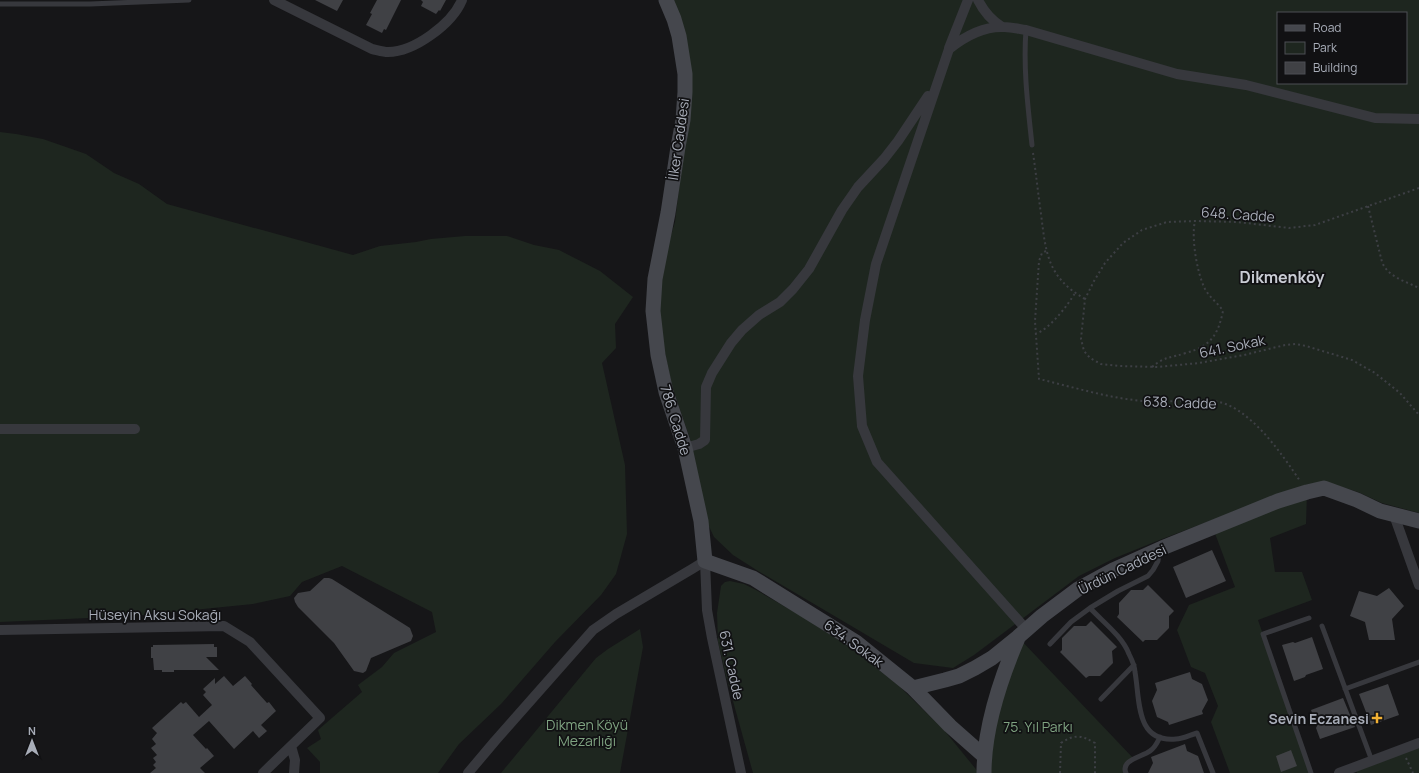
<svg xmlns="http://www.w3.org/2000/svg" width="1419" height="773" viewBox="0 0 1419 773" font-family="Manrope,sans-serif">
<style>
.green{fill:#1e261f;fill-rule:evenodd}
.building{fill:#404145}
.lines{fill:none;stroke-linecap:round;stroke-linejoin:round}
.path{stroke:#3d3f44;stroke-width:2;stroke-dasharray:2 3;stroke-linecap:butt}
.lane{stroke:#37383d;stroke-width:5}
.street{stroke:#37383d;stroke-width:10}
.secondary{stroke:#45474d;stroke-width:15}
.poi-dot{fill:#f2b134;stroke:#111113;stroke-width:1.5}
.labels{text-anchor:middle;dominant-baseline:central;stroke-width:3.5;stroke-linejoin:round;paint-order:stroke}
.street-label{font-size:14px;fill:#a8adb8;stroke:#111113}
.poi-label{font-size:14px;font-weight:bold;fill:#a8adb8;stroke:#111113;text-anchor:end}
.park-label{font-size:14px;fill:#7fa381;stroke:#111113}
.quarter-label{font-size:16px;font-weight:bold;fill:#c9ccd4;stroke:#111113}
</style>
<rect width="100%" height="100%" fill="#161618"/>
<path class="green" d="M667 0H1419V513L1382 503 1358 492 1326 482 1281 494 1162 539 1115 558 1079 576 974 655 953 668 914 663 758 571 733 555 714 537 704 516 691 442 672 386 664 349 658 304 664 259 675 222 688 111ZM1278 13H1406V83H1278Z
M0 132 16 134 43 139 86 154 114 173 139 184 167 204 353 255 380 246 416 242 431 239 465 236H507L534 245 559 250 600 271 633 297 615 324 616 348 602 363 625 465 627 534 616 574 601 595 555 642 501 704 459 744 438 773H320V762L307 748 321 739 318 730 362 692 358 685 382 667 394 653 436 632 432 612 342 566 302 582 290 596 253 604 133 616 0 622Z
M1307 492 1306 524 1270 538 1275 572H1302L1312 600 1258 620 1311 773H1230L1211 722 1218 706 1205 673 1191 667 1177 630 1189 605 1235 587 1213 528Z
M730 581 744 584 756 590 803 617 851 648 898 685 944 730 979 773H753L726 676 718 642 717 613 721 586 725 582Z
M640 629 643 647 620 773H501L596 658 608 649Z
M1018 637 1134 759 1125 765 1126 773H984Z
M1419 743V773H1357L1355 767Z"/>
<path class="building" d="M315 0H343L337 11Z
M377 0H401L386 30 384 29 382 33 366 25 372 14 370 13Z
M421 0H446L440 11 439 10 436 14 421 6 423 2Z
M1212 550 1226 581 1186 598 1173 567Z
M324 578H329L332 579 410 628 413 636 411 641 371 658 366 671 363 673 354 671 334 643 298 607 295 602 294 598 298 593 310 591Z
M1148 585 1174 611 1169 616V628L1157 640H1145L1143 642 1117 617 1119 614V603L1131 590H1143Z
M1389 588 1404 606 1392 619 1395 640H1369L1365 622 1350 616 1359 591 1377 596Z
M1091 621 1117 647 1112 651 1113 663 1100 676H1089L1086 678 1060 652 1062 650V638L1074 626H1086Z
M1312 637 1323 669 1306 675 1305 677 1294 681 1282 645 1293 642 1295 643Z
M214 644V647H217V657H206L219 670H174V672H162V670H154L153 658H151V647H153V645Z
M1190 672 1192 679 1202 684 1208 700 1202 711 1203 714 1169 725 1168 722 1157 717 1152 701 1157 690 1155 683Z
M224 676 233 686 245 676 252 684 251 685 267 703 269 702 276 711 261 725 267 731 259 738 253 731 234 749 209 721 193 735 206 749 207 748 214 756 200 768 205 773H150L156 768 153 765 156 762 153 758 157 755 151 748 156 744 152 739 157 733 152 728 181 702 183 704 186 702 199 717 212 705 203 695 206 692 203 689 215 678V684Z
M1388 684 1399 715 1371 725 1359 694Z
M1343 698 1355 727 1320 739 1316 728 1317 726 1311 710Z
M1185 744 1187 751 1198 756 1204 773H1148L1153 763 1151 757Z
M1291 750 1297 766 1281 772 1276 756Z"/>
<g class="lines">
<path class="path" d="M1033 153C1036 173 1038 193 1041 214 1046 253 1047 277 1085 299
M1419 188 1315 225 1289 228 1237 222 1195 221 1167 222 1142 230 1123 243 1105 263 1094 281 1085 299 1081 339 1084 351 1090 358 1101 364 1120 366 1158 367 1199 363 1244 355 1285 345 1296 344 1306 346 1352 360 1375 373 1400 393 1419 415
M1368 206 1382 262C1388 277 1405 281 1419 288
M1046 251 1042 253 1039 261 1035 321 1039 379C1073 387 1108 398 1143 401 1166 403 1190 399 1213 401 1248 404 1282 454 1300 481
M1035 334C1049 330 1068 305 1075 293
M1152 367C1165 356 1171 358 1186 353 1211 346 1218 335 1223 311 1218 303 1210 298 1205 289 1197 273 1191 238 1195 221
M1406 758 1413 773
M1060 773 1061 743C1075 734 1081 735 1095 743V773"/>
<path class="lane" d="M0 4H90L189 0
M1026 30C1023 68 1028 107 1032 145
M1090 608C1103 622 1122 636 1129 654 1132 660 1135 666 1135 672 1140 699 1135 743 1176 739 1183 739 1190 735 1197 733L1213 773
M1309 618 1263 634 1311 773
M1322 626 1372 761
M1050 644 1071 622 1090 608 1118 591 1148 576 1153 570 1158 561 1159 552
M1345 689 1419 662
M1101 699 1134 665
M1126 773C1120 760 1142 757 1150 751 1155 748 1157 743 1160 737"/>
<path class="street" d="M274 0 372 49C377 50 383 52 388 52 414 52 452 24 462 0
M978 0C984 12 991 20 1002 27
M949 48 968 0
M0 429H135
M685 448 699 444 705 440 706 387 712 373 731 343 742 330 759 315 780 302 793 289 809 269 842 210 858 187 884 159 898 141 928 96
M1394 515 1419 585
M705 561 707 610 712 638 741 773
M0 630 224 626 250 642 320 718 263 773
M1027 630 877 462 862 426 858 376 865 320 876 264 949 49C964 37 984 26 1004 27 1011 27 1019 29 1026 30L1177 74 1246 85 1375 118 1419 119
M291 746 295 760 294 773
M468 773 495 741 593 630 616 614 692 569 705 561
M1339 773 1419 743"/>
<path class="secondary" d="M666 0 674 19 679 36 685 74V92L683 120 678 147 668 213 655 279 653 311 658 355 666 392 685 448 701 521 705 561 753 578 856 642 913 688 950 726 984 756
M913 688 945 680 959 676 975 668 992 658 1018 637 1042 616 1078 589 1113 570 1162 548 1278 501 1307 492 1324 488 1357 500 1380 511 1419 521
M984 773C984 727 1000 680 1018 638"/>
</g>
<path class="poi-dot" d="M1375 712h4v4h4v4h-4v4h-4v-4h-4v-4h4z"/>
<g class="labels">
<g class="street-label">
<text transform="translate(678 139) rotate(-82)">İlker Caddesi</text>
<text transform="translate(1238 214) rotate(4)">648. Cadde</text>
<text transform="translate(1232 346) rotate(-12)">641. Sokak</text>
<text transform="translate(1180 402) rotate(2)">638. Cadde</text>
<text transform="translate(676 420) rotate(73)">786. Cadde</text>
<text transform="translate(1122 569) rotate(-26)">Ürdün Caddesi</text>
<text x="155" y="614">Hüseyin Aksu Sokağı</text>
<text transform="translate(854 643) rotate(36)">634. Sokak</text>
<text transform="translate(732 665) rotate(78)">631. Cadde</text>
</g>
<g class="poi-label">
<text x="1369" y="718">Sevin Eczanesi</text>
</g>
<g class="park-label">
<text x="587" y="724">Dikmen Köyü<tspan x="587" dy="16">Mezarlığı</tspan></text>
<text x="1038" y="726">75. Yıl Parkı</text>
</g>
<g class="quarter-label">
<text x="1282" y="277">Dikmenköy</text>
</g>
</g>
<rect x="1277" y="12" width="130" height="72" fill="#111113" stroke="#4d4f55"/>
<rect x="1285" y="25" width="20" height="6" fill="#45474d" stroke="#4d4f55"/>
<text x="1313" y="32" font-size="12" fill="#a8adb8">Road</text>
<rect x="1285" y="42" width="20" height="12" fill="#1e261f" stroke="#4d4f55"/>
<text x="1313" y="52" font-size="12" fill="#a8adb8">Park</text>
<rect x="1285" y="62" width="20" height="12" fill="#404145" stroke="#4d4f55"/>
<text x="1313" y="72" font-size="12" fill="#a8adb8">Building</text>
<g transform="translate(32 741)" stroke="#111113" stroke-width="3" paint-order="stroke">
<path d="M0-3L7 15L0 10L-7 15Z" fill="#a8adb8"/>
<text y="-6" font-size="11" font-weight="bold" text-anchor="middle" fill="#a8adb8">N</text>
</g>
</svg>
